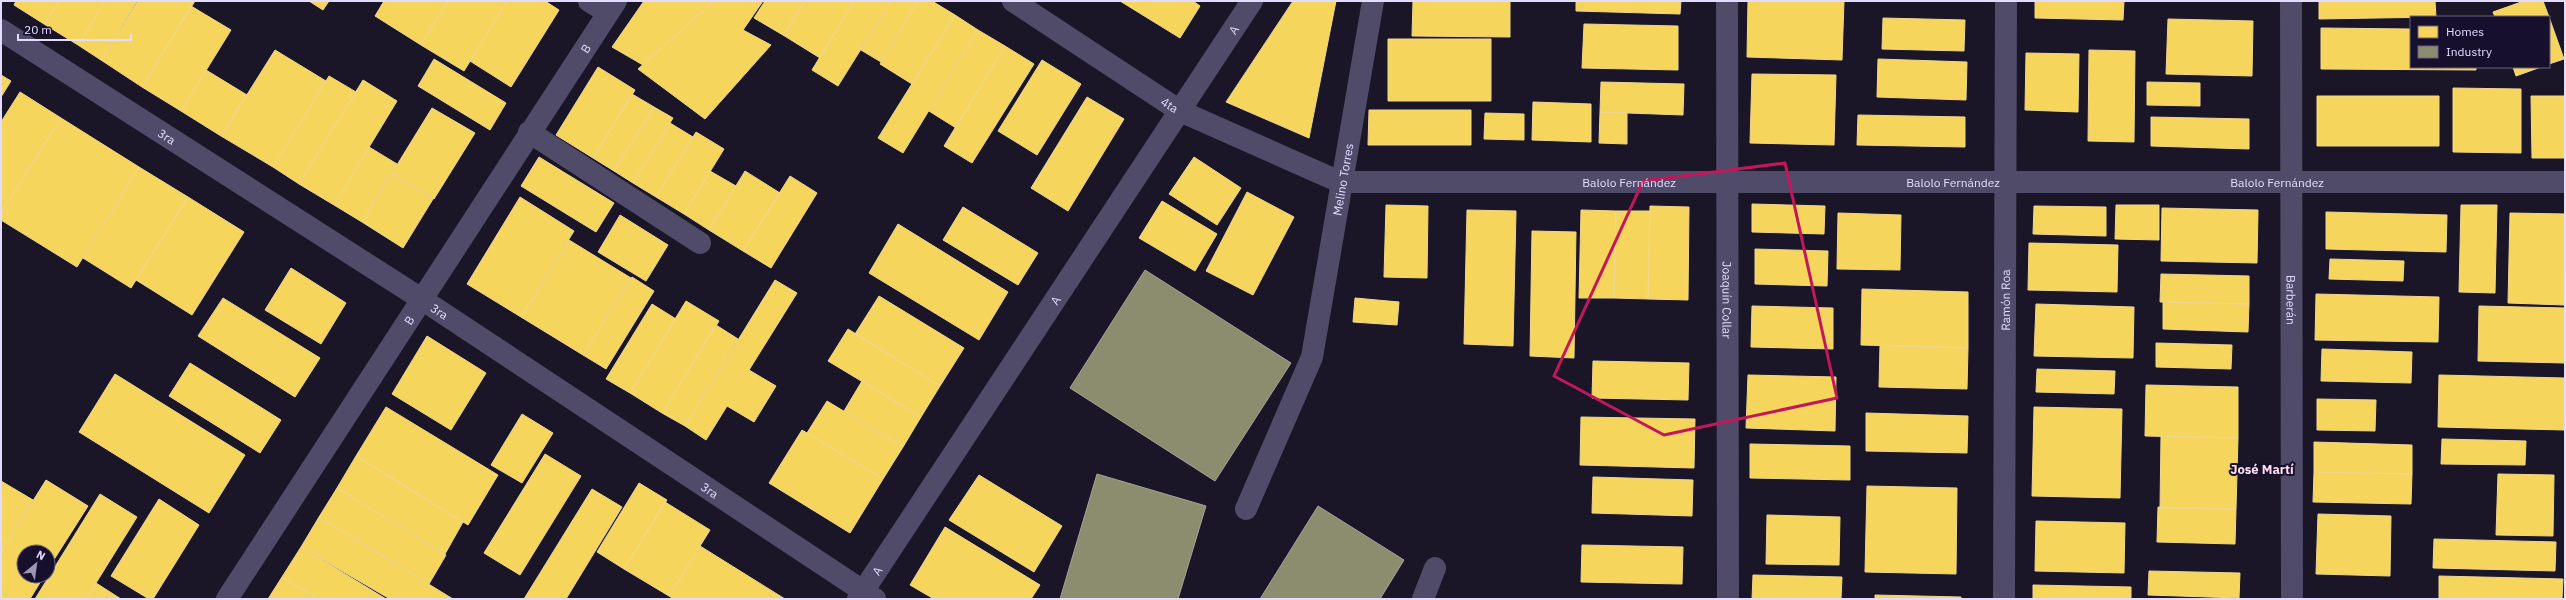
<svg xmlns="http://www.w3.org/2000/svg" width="2566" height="600" viewBox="0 0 2566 600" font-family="'IBM Plex Sans',sans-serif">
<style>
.homes{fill:#f6d55c;stroke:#f0d78d}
.industry{fill:#8c8c6e;stroke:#a6a49a}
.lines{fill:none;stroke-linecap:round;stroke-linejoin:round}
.minor{stroke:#4f4b68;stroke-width:22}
.marked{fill:none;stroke:#c2185b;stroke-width:3;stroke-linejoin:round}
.labels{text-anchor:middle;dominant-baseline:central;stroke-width:4;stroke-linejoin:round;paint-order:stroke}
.street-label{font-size:12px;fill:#e3dcff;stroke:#17102d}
.neighbourhood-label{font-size:13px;font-weight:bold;fill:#ffdef1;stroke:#17102d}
</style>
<rect width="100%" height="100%" fill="#1a1627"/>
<path class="homes" d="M16 1H59L44 24 14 5Z
M59 1H105L78 45 44 24Z
M105 1H137L101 60 78 45Z
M138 1H195L142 87 101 60Z
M309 1H329L323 10Z
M384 1H448L421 45 375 16Z
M448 1H507L464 71 421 45Z
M507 1H545L559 10 511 87 470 61Z
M644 1H714L643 65 612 47Z
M714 1H763L743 30 771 45 705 119 638 69Z
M765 1H805L783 35 754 18Z
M805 1H854L820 58 783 35Z
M854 1H891L838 86 812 70Z
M891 1H918L881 62 861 50Z
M918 1H932L955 15 912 84 880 64Z
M1120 1H1193L1200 6 1180 38Z
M1293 1H1336L1309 138 1226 102Z
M1413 1H1510V37L1412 36Z
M1576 1H1681L1680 14 1576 11Z
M1748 1H1844L1842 60 1747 57Z
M2035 1H2124L2123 20 2035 18Z
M2319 1H2435L2436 17 2319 19Z
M2524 1H2543L2549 17H2495L2493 12Z
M191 6 231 30 181 111 142 87Z
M955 15 978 30 903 153 878 138Z
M2549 17 2564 59 2549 64Z
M1883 18 1965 20 1964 51 1882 49Z
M2168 19 2253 21 2252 76 2166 74Z
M1584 24 1678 26V70L1582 68Z
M2321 28 2411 29V67H2476V70L2321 69Z
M978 30 1005 46 956 128 929 111Z
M1388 39H1491V101H1388Z
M1005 46 1034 64 972 163 944 146Z
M275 50 326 81 273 167 221 136Z
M2089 50 2135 51 2134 142 2088 141Z
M2026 53 2079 54 2078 112 2025 110Z
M434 59 506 103 490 130 418 86Z
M1878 59 1967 62 1966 100 1877 97Z
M1042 60 1081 84 1037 155 998 131Z
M598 67 635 90 593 158 556 135Z
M2513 67H2541L2516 76Z
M206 70 247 95 221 136 181 111Z
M1752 74 1836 75 1834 145 1750 143Z
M1 75 11 81 1 97Z
M329 76 356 92 299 184 273 167Z
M363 80 397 101 334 205 299 184Z
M1601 82 1684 84 1683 115 1600 112Z
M2147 82 2200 83V106L2147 105Z
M2453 88 2521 89V153L2453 152Z
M20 92 61 118 1 213V122Z
M632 94 654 107 614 171 593 158Z
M2317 96H2439V146H2317Z
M2531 96H2565V158H2532Z
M1087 97 1124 119 1068 211 1031 188Z
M1533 102 1591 104V142L1532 140Z
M654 107 673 118 633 183 614 171Z
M432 108 475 133 434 199 392 173Z
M1369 110H1471V145H1368Z
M1600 112 1627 113V144L1599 143Z
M1485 113 1524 114V140L1484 139Z
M1858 115 1965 117V147L1857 145Z
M2151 117 2249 119V149L2151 146Z
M61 118 139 167 77 267 1 220V213Z
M670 123 693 137 656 197 633 183Z
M696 132 724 149 684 214 656 197Z
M369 147 397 164 362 222 334 205Z
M539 157 614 203 596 232 521 186Z
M1194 157 1241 188 1217 225 1169 194Z
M139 167 188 197 131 288 83 258Z
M710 171 736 186 709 230 684 214Z
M745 171 780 193 743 251 709 230Z
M392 173 433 199 403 248 362 222Z
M790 176 817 193 771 268 743 251Z
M1247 192 1294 217 1253 295 1206 271Z
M188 197 244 232 192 315 136 280Z
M520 197 574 231 521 317 467 284Z
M1162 201 1217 234 1195 271 1139 238Z
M1752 204 1825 206 1824 234 1752 232Z
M1386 205 1428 206 1427 278 1384 277Z
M2116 205H2159V240L2115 239Z
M2461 205H2497L2495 293 2459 292Z
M1650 206 1689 207 1688 300 1648 299Z
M2034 206 2106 207V236L2033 234Z
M963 207 1038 253 1018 285 943 240Z
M2162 208 2258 210 2257 263 2161 261Z
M1467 210 1516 211 1513 346 1464 344Z
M1581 210 1616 211 1614 298H1579Z
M1616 211H1650L1648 299 1614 298Z
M2326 212 2447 215 2446 252 2326 249Z
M1838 213 1901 215 1900 270 1837 269Z
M2510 213 2565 214 2564 305 2508 303Z
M620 215 668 245 646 281 598 252Z
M898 224 1008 292 979 340 869 273Z
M1532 231 1576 232 1574 358 1530 356Z
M569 240 631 278 583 355 521 317Z
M2029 243 2118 245 2117 292 2028 290Z
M1755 249 1828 251 1827 286 1755 284Z
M2330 259 2404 261 2403 281 2329 279Z
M291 268 346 303 321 344 265 310Z
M2161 274 2249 276V304L2160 302Z
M632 277 654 291 606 369 583 355Z
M775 280 797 293 749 370 776 386 754 422 727 406 706 440 685 426Z
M1862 289 1968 292V348L1861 345Z
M2316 294 2439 297 2438 342 2315 340Z
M879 296 964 348 940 386 855 334Z
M223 298 320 358 295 397 198 336Z
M1355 298 1399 302 1397 325 1353 322Z
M686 301 719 321 662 413 630 393Z
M2163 302 2249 304 2248 332 2163 329Z
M652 304 676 319 630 393 606 379Z
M2036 304 2134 307 2133 358 2034 356Z
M1752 306 1833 308V349L1751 347Z
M2479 306 2565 308V363L2478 361Z
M716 325 738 339 685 426 662 413Z
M848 329 940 386 921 417 828 361Z
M427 336 486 373 451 430 392 394Z
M2156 343 2232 345 2231 369 2156 367Z
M1880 345 1968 348 1967 389 1879 387Z
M2322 349 2412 352 2411 383 2321 381Z
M1593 361 1689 363 1688 400 1592 398Z
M190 363 281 420 260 453 169 396Z
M2037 369 2115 371 2114 394 2036 392Z
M115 374 245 455 209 513 79 432Z
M1748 375 1836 377 1835 431 1746 428Z
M2439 375 2565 378 2564 430 2438 427Z
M862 381 921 417 903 447 844 411Z
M2146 385 2238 387V438L2145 436Z
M2317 399 2376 400 2375 431 2317 430Z
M827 401 903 447 883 479 807 433Z
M386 407 498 475 468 525 356 456Z
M2034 407 2122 409 2120 498 2032 496Z
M1866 413 1968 416 1967 453 1866 451Z
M522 414 553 433 522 483 491 465Z
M1581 417 1695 419 1694 468 1580 465Z
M802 430 883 479 850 533 769 483Z
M2161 436 2238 438 2236 509 2160 508Z
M2442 439 2526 441 2525 465 2441 464Z
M2314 442 2412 445V474L2314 472Z
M1750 444 1850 446V480L1750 478Z
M545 454 581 476 520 575 484 553Z
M356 456 463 522 445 554 337 488Z
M2314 472 2412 474 2411 504 2313 502Z
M2498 474 2554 475 2553 536 2496 535Z
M979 475 1062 526 1034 572 949 520Z
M1593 477 1693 480 1692 516 1592 513Z
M46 480 88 506 48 569V552H24V576H44L30 599H1V552Z
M1 481 33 500 1 552Z
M639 483 667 500 624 569 597 552Z
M1867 486 1957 488 1956 574 1865 572Z
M337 488 446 555 429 584 319 517Z
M592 489 622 507 566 599H524Z
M100 494 137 517 96 583 86 599H35Z
M159 499 199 525 153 599H149L111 576Z
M665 502 710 530 669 596 624 569Z
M2158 507 2236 509 2235 544 2157 542Z
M2318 514 2391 516 2390 576 2316 574Z
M1767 515 1840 517 1839 565 1766 564Z
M319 517 453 599H390L301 547Z
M2036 521 2125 523 2124 573 2035 571Z
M945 527 1040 585 1031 599H934L910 585Z
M2434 539 2556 542 2555 571 2433 568Z
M1582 545 1683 547 1682 584 1581 582Z
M700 546 785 599H674L669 596Z
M301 547 386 599H318L282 577Z
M2149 571 2240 573 2239 598 2148 595Z
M1753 575 1842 577 1841 599H1752Z
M2439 576 2563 579 2562 599H2439Z
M282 577 318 599H268Z
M96 583 121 599H86Z
M2033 585 2131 587V599H2033Z
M1875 595 1961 597V599H1875Z"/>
<path class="industry" d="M1145 270 1291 363 1215 481 1070 388Z
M1097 474 1206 506 1178 599H1060Z
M1318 506 1404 560 1380 599H1260Z"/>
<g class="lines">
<g class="minor">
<path d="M589 1 608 13"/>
<path id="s1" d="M1013 1 1180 111 1340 182H2565"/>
<path id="s2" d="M1727 1 1728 599"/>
<path id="s3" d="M2291 1 2292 599"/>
<path id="s4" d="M1 30 423 300 875 599"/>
<path d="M529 132 700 243"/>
<path id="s5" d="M1246 509 1312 357 1373 1"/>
<path id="s6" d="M227 599 616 1"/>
<path id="s7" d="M858 599 1252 1"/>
<path d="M1423 599 1435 568"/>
<path id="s8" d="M2004 599 2006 1"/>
</g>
</g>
<path class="marked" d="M1785 163 1837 398 1664 435 1554 376 1643 181Z"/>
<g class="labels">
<g class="street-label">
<text stroke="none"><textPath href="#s7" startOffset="682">A</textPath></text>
<text stroke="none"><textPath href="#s6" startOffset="657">B</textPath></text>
<text stroke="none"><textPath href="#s1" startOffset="188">4ta</textPath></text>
<text stroke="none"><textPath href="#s4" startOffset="197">3ra</textPath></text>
<text stroke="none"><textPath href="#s5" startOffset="346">Melino Torres</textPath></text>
<text stroke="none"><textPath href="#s1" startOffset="664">Balolo Fernández</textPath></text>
<text stroke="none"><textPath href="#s1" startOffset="988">Balolo Fernández</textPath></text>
<text stroke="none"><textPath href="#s1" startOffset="1312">Balolo Fernández</textPath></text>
<text stroke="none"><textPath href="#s7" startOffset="358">A</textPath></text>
<text stroke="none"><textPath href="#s2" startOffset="299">Joaquín Collar</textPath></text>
<text stroke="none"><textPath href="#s8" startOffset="299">Ramón Roa</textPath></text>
<text stroke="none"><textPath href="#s3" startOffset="299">Barberán</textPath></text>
<text stroke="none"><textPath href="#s4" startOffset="521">3ra</textPath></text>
<text stroke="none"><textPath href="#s6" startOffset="333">B</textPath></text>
<text stroke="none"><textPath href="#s4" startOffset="845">3ra</textPath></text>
<text stroke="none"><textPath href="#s7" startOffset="34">A</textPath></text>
</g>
<g class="neighbourhood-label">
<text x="2262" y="469">José Martí</text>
</g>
</g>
<rect width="2566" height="600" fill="none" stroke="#e3dcff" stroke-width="4"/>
<rect x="2410" y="16" width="140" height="52" fill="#17102d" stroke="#696281"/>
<rect x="2418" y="26" width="20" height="12" fill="#f6d55c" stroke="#696281"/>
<text x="2446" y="36" font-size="12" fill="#e3dcff">Homes</text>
<rect x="2418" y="46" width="20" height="12" fill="#8c8c6e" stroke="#696281"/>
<text x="2446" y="56" font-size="12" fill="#e3dcff">Industry</text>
<g transform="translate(36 564) rotate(29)"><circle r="19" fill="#17102d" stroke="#696281"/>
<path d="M0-3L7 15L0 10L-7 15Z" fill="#9d97b3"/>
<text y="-6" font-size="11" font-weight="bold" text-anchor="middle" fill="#e3dcff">N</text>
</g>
<path d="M18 34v6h113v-6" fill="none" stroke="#e3dcff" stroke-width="2"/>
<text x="24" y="34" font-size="12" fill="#e3dcff" stroke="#17102d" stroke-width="3" paint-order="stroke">20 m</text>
</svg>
